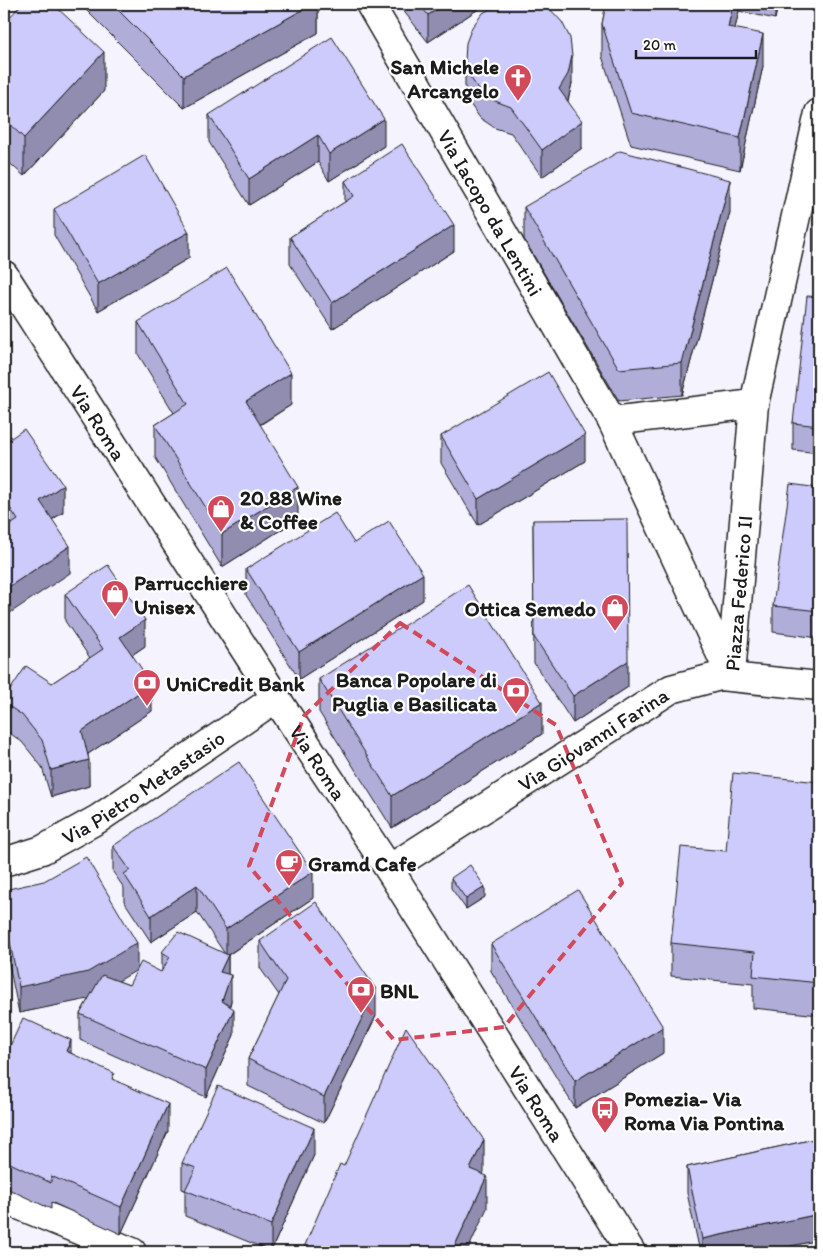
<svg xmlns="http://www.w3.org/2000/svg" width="823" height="1256" viewBox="0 0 823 1256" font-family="Itim,sans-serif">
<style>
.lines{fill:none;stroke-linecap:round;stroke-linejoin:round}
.minor-casing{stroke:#1c1c1c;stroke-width:31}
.tertiary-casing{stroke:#1c1c1c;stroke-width:31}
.minor{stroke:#fff;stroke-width:28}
.tertiary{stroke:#fff;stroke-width:28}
.wall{fill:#b0aed9;stroke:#1c1c1c}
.shaded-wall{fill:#908db0;stroke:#1c1c1c}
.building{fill:#cdcafc;stroke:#1c1c1c}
.marked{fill:none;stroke:#d1495b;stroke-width:4;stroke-dasharray:10 6;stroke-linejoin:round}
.labels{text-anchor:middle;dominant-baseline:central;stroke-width:4.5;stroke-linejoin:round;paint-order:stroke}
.poi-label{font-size:21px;font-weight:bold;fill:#1c1c1c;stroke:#fff;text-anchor:start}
.street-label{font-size:21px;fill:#1c1c1c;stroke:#fff}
</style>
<rect width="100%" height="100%" fill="#f5f4fe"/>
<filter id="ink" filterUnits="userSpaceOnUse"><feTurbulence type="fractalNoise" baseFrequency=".02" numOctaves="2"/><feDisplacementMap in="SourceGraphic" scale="10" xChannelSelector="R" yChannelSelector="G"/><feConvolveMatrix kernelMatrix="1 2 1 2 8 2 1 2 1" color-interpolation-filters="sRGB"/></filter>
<g filter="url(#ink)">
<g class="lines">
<defs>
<g id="minor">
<path id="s1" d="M370 4 612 421 731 676"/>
<path d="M4 20 21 4"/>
<path d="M612 421 754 404"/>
<path id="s2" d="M731 674 754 404 819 113"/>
<path id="s3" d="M4 862 42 850 98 819 276 698"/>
</g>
<g id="tertiary">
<path id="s4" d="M4 275 276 698 389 869 631 1252"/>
<path id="s5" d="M389 869 671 689 720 676 819 686"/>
<path d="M4 1199 132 1252"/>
</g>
</defs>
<use href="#minor" class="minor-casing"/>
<use href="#tertiary" class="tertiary-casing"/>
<use href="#minor" class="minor"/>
<use href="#tertiary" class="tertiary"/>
</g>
<path class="wall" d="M80 4H318V33L184 108Z
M398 4H486L428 42Z
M606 4H778L775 19 739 11 735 28 763 66 740 170 631 145 602 56V24Z
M4 23 104 91 24 176 4 158Z
M465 61 572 83 568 101 582 148 542 177 511 133 495 128 480 118 470 104 465 87Z
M209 115 384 146 329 181 318 162 249 205 209 142Z
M345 181 454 251 332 329 290 264V237L345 202Z
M819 205V253L815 252V226Z
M524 207 730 212 682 395 619 401 524 239Z
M54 209 189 258 98 311 54 235Z
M819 297V453L793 450V423Z
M138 322 291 405 260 425 298 519 222 567 155 457V425L174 413 138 354Z
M441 436 585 461 478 525 441 463Z
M4 443 63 512 52 520 70 573 6 528 4 525Z
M819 488V638L773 632V606Z
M533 520 628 687 573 723 534 663Z
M354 543 423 600 299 679 246 595V569Z
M65 594 145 646 132 655 152 711 88 754 89 786 51 797 42 767 22 742 4 729V699L52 683 90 658 65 621Z
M319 679 542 734 392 828 319 712Z
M819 782V1015L753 1008V984L671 976V943L726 851Z
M113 846 313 898 228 955V974L231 1001 230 1006 234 1035 206 1097 80 1040V1014L89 998 19 1013 4 940V890L118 981 129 985 161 972 162 970V952L225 954 197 912 151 942 124 901V888L113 872Z
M451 878 485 897 466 909 451 888Z
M260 941 376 1016 324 1123 248 1086V1059L279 995 260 968Z
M491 944 663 1053 575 1108 491 971Z
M71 1053 114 1080 168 1131 121 1234 51 1202V1209L4 1187V1059Z
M819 1138V1240L764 1252H700L687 1193V1167Z
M314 1155 271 1251 185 1216V1190L182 1189V1163Z"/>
<path class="shaded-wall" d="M313 4H318V33L184 108V76Z
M446 4H486L428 42V15Z
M733 4H739V11L728 59V27Z
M775 4H778L775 19Z
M763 34V66L740 170V138Z
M104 52V91L24 176V138Z
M572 56V83L568 100 559 116V89Z
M384 119V146L329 181V154Z
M582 121V148L542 177V150Z
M318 135V162L249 205V179Z
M730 180V212L682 395V363Z
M454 225V251L332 329V303Z
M189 232V258L98 311V284Z
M291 373V405L246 433V401Z
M585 435V461L478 525V499Z
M63 485V512L40 528V501Z
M298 487V519L222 567V534Z
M70 546V573L4 617V590Z
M423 574V600L299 679V652Z
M145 620V646L120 663V637Z
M628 661V687L573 723V696Z
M152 684V711L82 758V731Z
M542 702V734L392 828V796Z
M89 760V786L51 797V770Z
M313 872V898L226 956V929Z
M197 885V912L151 942V916Z
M485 887V897L466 909V899Z
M137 943V970L88 999 19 1013V987Z
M228 955V982L220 972Z
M231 975V1001L222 1027V1001Z
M376 989V1016L324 1123V1097Z
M234 1009V1035L206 1097V1070Z
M663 1027V1053L575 1108V1081Z
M71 1040V1067L66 1051Z
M168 1104V1131L121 1234V1207Z
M314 1128V1155L271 1251V1225Z
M484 1140V1172L470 1201V1169Z
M487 1176V1208L467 1252H452Z
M819 1214V1240L764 1252H702V1239Z"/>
<path class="building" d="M22 4H53L104 52 24 138 4 119V23Z
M112 4H313L184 76Z
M419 4H446L428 15Z
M498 4H538L550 9 562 22 570 38 572 56 568 74 559 89 582 121 542 150 511 107 495 101 480 91 470 77 465 61 466 43 472 27 483 13Z
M606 4H733L728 27 763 34 740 138 631 113 602 24Z
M332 37 384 119 329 154 318 135 249 179 209 115Z
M402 144 454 225 332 303 290 237 354 196 345 181Z
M620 151 730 180 682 363 619 369 524 207Z
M145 155 189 232 98 284 54 209Z
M819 205V227L815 226Z
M227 268 291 373 246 401 298 487 222 534 155 425 188 404 138 322Z
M807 296 819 297V426L793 423Z
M548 372 585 435 478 499 441 436Z
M24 429 63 485 40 501 70 546 4 590V529L18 520 4 499V443Z
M790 484 819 488V611L773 606Z
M335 513 354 543 389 521 423 574 299 652 246 569Z
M627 519 628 661 573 696 534 637 533 520Z
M108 565 145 620 120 637 152 684 82 731 89 760 51 770 42 740 22 715 4 703V699L26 666 52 683 103 649 65 594Z
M468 585 542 702 392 796 319 679Z
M239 762 313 872 226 929 197 885 151 916 124 874 130 870 113 846Z
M733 773 819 782V983L753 976 755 952 671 943 681 847 726 851Z
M86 857 137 943 88 972 19 987 4 913V890L44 881Z
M470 865 485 887 466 899 451 878Z
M578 890 663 1027 575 1081 491 944Z
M316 902 376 989 324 1097 248 1059 286 980 260 941Z
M178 932 228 955 220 972 231 975 222 1001 234 1009 206 1070 80 1014 102 975 129 985 141 962 161 972 170 957 162 952Z
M23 1018 71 1040 66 1051 114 1073 112 1079 168 1104 121 1207 51 1176V1183L4 1160V1059Z
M406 1027 484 1140 470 1169 487 1176 452 1252H302L340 1164 344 1166Z
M218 1086 314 1128 271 1225 185 1190 196 1168 182 1163Z
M819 1138V1214L702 1239 687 1167Z"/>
</g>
<path class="marked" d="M400 623 556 725 622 883 504 1027 394 1040 249 866 304 716Z"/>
<defs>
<symbol id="church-pin" viewBox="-11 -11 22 30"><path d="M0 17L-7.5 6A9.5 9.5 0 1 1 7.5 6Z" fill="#d1495b" stroke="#fff"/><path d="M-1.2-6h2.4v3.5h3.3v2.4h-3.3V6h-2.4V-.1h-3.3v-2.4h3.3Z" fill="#fff"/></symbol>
<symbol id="shop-pin" viewBox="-11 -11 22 30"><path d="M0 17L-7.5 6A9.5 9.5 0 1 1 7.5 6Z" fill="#d1495b" stroke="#fff"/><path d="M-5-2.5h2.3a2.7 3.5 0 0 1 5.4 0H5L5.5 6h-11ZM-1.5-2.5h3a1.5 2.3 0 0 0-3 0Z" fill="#fff"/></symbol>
<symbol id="bank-pin" viewBox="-11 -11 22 30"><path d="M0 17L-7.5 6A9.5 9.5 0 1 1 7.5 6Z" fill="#d1495b" stroke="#fff"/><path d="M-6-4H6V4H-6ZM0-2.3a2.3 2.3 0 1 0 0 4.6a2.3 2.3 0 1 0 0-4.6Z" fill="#fff"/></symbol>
<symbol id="cafe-pin" viewBox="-11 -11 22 30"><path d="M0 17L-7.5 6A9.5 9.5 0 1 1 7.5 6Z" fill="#d1495b" stroke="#fff"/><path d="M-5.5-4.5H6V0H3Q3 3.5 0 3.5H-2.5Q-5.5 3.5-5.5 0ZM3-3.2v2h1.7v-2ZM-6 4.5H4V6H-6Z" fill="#fff"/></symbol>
<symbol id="bus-pin" viewBox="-11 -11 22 30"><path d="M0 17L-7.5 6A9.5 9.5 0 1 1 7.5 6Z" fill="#d1495b" stroke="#fff"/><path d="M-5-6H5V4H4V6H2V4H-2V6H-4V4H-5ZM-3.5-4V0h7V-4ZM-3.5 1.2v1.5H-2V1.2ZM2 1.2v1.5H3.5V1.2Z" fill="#fff"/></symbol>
</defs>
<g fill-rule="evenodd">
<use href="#church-pin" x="502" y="62" width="32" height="43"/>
<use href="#shop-pin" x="205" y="493" width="32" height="43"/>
<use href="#shop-pin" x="99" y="578" width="32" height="43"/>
<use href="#shop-pin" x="599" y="592" width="32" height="43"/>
<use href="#bank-pin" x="131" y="667" width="32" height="43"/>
<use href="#bank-pin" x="500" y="675" width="32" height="43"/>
<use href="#cafe-pin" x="273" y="847" width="32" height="43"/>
<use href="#bank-pin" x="345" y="974" width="32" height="43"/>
<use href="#bus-pin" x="589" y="1094" width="32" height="43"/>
</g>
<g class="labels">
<g class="poi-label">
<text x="499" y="66" text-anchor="end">San Michele<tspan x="499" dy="24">Arcangelo</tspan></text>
<text x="240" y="497">20.88 Wine<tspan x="240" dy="24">&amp; Coffee</tspan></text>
<text x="134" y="582">Parrucchiere<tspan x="134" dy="24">Unisex</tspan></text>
<text x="596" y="608" text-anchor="end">Ottica Semedo</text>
<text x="497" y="679" text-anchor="end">Banca Popolare di<tspan x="497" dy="24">Puglia e Basilicata</tspan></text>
<text x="166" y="683">UniCredit Bank</text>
<text x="308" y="863">Gramd Cafe</text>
<text x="380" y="990">BNL</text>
<text x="624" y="1098">Pomezia- Via<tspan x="624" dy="24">Roma Via Pontina</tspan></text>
</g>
<g class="street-label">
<text stroke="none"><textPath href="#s1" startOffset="241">Via Iacopo da Lentini</textPath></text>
<text stroke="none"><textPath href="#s4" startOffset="175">Via Roma</textPath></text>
<text stroke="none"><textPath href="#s2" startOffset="81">Piazza Federico II</textPath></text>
<text stroke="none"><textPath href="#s5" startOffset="242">Via Giovanni Farina</textPath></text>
<text stroke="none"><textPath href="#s4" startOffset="580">Via Roma</textPath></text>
<text stroke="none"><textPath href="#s3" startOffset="159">Via Pietro Metastasio</textPath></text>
<text stroke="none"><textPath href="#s4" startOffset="985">Via Roma</textPath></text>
</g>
</g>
<rect width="823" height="1256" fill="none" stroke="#fff" stroke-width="20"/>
<rect x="10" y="10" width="803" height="1236" fill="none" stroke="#1c1c1c" stroke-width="2" filter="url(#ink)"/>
<path d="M636 50v8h120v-8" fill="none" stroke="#1c1c1c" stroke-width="2.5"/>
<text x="643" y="50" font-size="15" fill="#1c1c1c" stroke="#ffffff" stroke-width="4" paint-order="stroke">20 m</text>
</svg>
